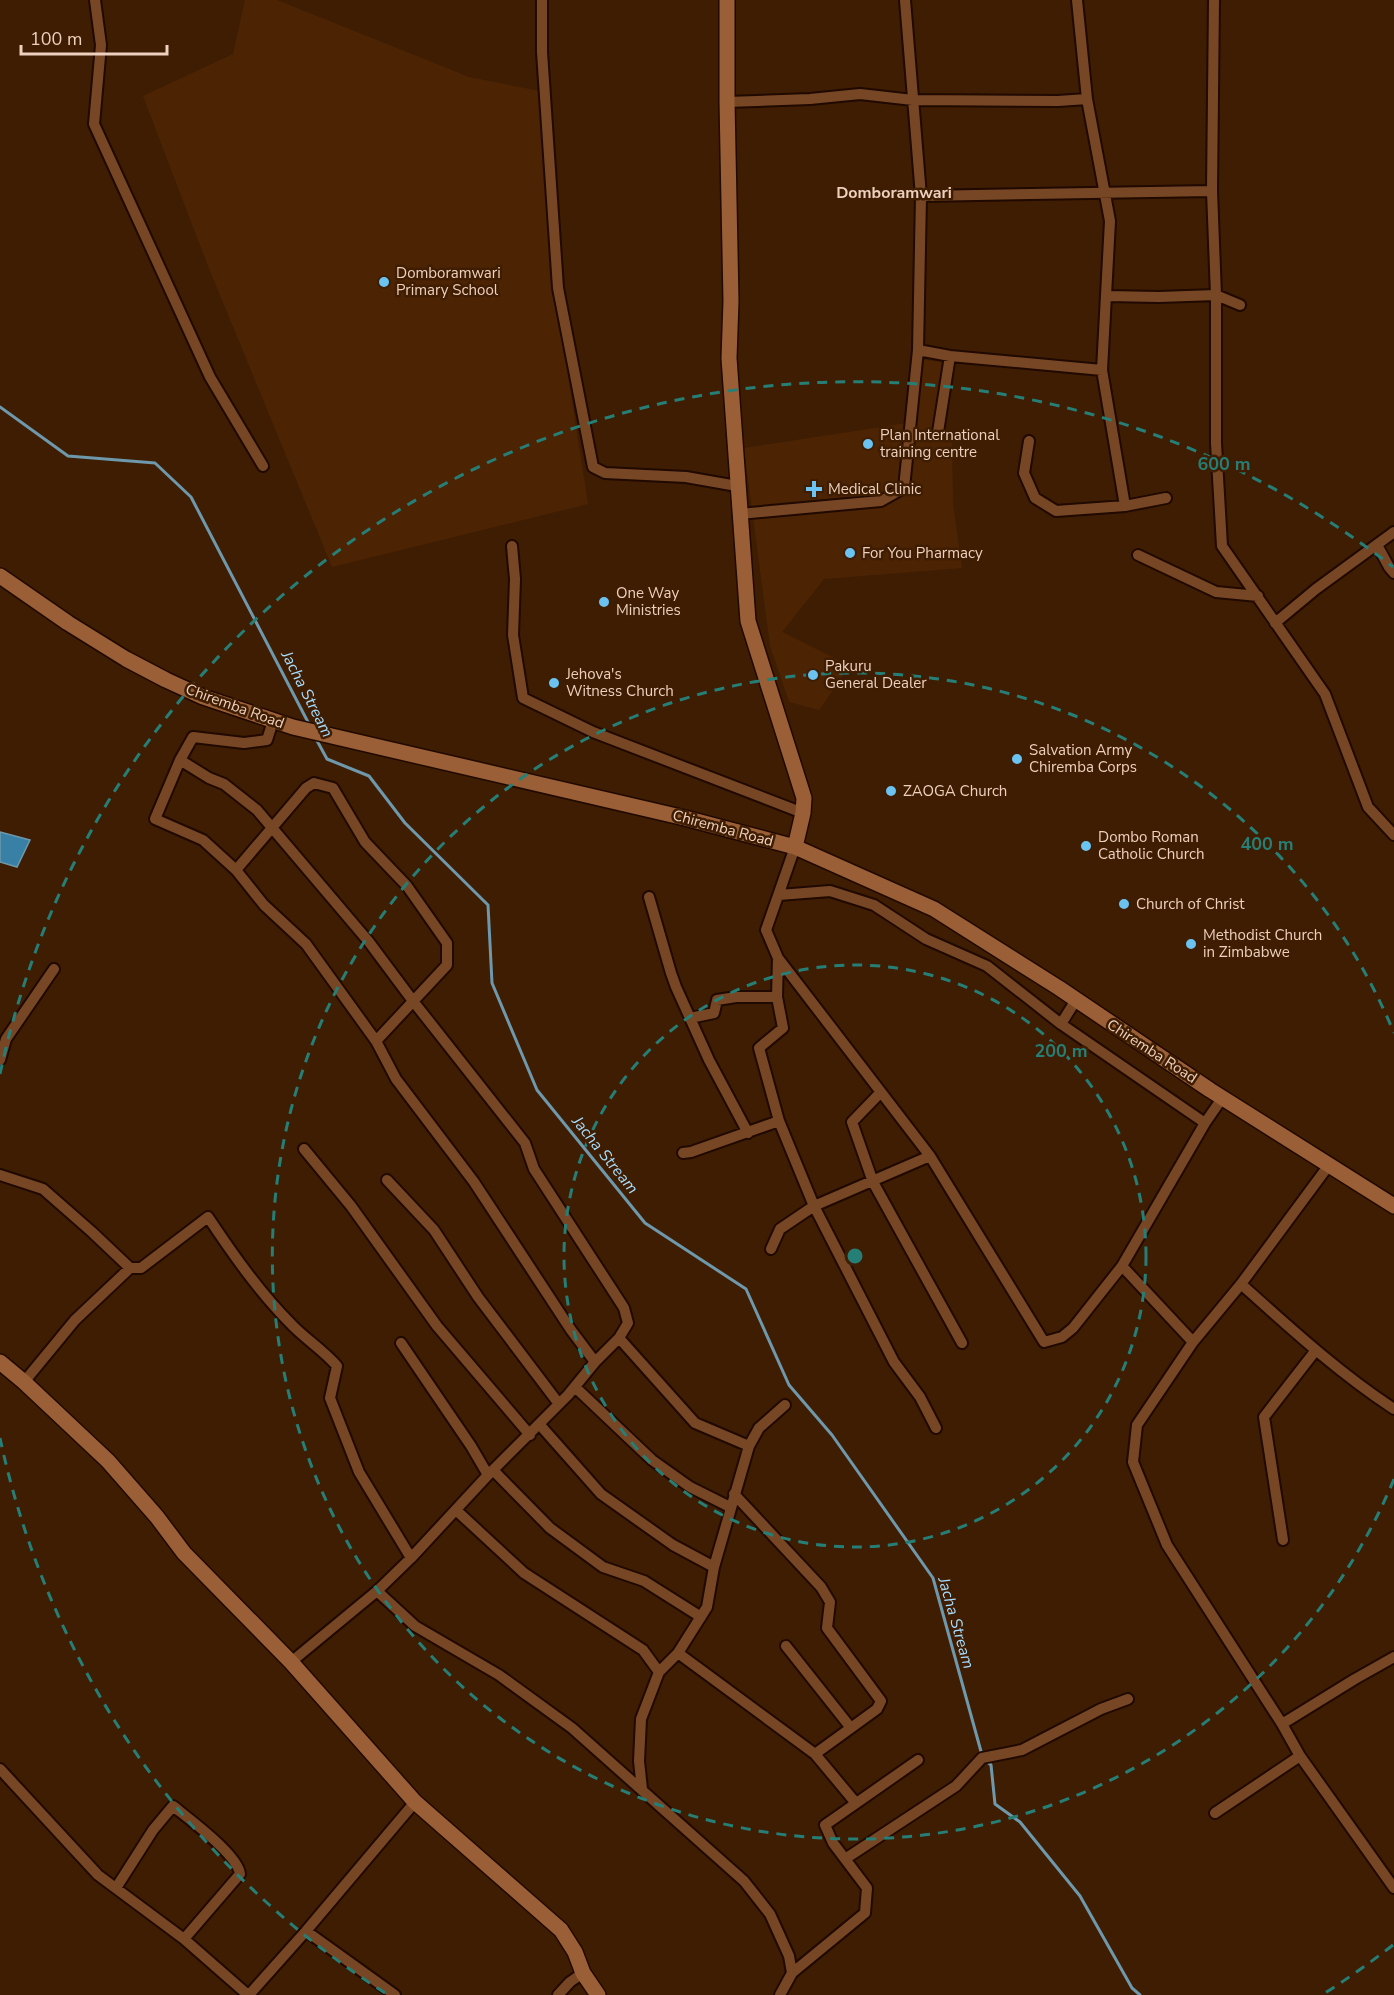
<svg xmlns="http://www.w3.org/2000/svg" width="1394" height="1995" viewBox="0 0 1394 1995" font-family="'Nunito Sans',sans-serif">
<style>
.built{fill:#4c2404}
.water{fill:#3880a5;stroke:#6e98ac;stroke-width:1.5}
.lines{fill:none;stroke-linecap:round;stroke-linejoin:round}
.stream{stroke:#6e98ac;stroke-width:3}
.street-casing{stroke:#200900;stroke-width:14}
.secondary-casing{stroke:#200900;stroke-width:18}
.street{stroke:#774725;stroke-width:10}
.secondary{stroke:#9a5f36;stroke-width:15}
.ring{fill:none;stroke:#257f76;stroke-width:3;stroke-dasharray:10 8}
.poi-dot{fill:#6bc3f2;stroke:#3f1d02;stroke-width:2}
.labels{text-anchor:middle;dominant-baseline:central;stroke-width:5;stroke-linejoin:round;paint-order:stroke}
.poi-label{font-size:15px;fill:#edd0be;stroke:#3f1d02;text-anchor:start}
.street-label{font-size:15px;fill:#edd0be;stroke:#3f1d02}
.neighbourhood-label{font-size:16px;font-weight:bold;fill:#edd0be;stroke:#3f1d02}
.water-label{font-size:16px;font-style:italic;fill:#a6ddfe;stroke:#3f1d02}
.centre{fill:#257f76;stroke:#3f1d02;stroke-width:3}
.ring-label{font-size:18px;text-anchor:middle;font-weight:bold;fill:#257f76;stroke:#3f1d02;stroke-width:5;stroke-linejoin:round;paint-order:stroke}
</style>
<rect width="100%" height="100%" fill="#3f1d02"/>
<path class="built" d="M245 0H277L469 77 540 91 556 298 588 504 332 567 208 266 143 96 233 54Z
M918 359 956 364 943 438H952L953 504 962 568 824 579 782 632 850 666 819 710 789 702 770 646 744 448 907 423Z"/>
<path class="water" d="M0 832 30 840 17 867 0 862Z"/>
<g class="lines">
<path class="stream" d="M0 407 68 456 155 463 191 497 310 726
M315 737 327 759 369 776 405 823 488 905 492 983 537 1090 645 1223 746 1289 789 1385 832 1435 933 1578 982 1755
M985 1760 991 1765 995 1804 1020 1822 1080 1896 1132 1988 1140 1995"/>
<defs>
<path id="street" d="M95 0 101 45 94 124 210 377 263 466
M542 0V52L558 288 593 467 605 473 686 477 737 486
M1214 0 1212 191 1216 295V443L1222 546 1325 694 1368 807 1394 835
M727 102 810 99 860 94 913 100 1058 101 1087 99
M921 196 1212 191
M1107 296 1159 297 1216 295 1240 305
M918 350 950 356 1102 370
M938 432 950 356
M1029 441 1024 473 1035 498 1056 511 1125 506 1102 370 1110 221 1087 99 1077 0
M1125 506 1166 498
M739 514 881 501 904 488 918 350 921 196 905 0
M1377 545 1389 567 1394 573
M512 546 515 579 513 635 523 698 593 732 803 813
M1138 555 1216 592 1258 596
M1275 623 1316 589 1394 532
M273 721 267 740 244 743 193 737 180 760 155 819 203 840 236 870 264 905 306 944 376 1041 396 1079 474 1182 571 1330 595 1362
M180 760 209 778 224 784 257 810 369 942 413 1001 525 1143 534 1169 624 1308 628 1323 619 1338 595 1362 568 1395 488 1475 411 1558 377 1591 291 1662
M795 847 766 930 778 958 930 1156 1044 1342 1062 1337 1073 1328 1122 1266 1205 1123 1223 1097
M236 870 306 788 314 783 333 788 365 842 407 886 447 943V965L376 1041
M779 895 830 891 874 905 926 939 987 966 1061 1024 1205 1123
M649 897 671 973 676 987 709 1060 748 1133
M778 958 777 997 783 1028 759 1048 779 1121 814 1206 894 1362 920 1397 936 1428
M690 1018 714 1013 717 1000 736 997H777
M1061 1024 1076 1000
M0 1060 6 1039 54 969
M881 1092 852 1122 873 1182 962 1343
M304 1149 351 1206 437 1326 530 1435
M683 1153 691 1152 779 1121
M1329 1165 1241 1284 1193 1342 1137 1425 1133 1462 1167 1545 1282 1724 1300 1756 1394 1888
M0 1175 43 1189 92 1232 130 1268
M387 1180 434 1230 478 1297 559 1404
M771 1249 780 1229 814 1206 930 1156
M1122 1266 1193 1342
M1241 1284C1290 1328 1339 1373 1394 1409
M619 1338 695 1423 749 1446
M401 1343 471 1446 488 1475
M24 1382 75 1320 130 1268H141L208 1217C234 1256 260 1293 293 1326 307 1340 324 1351 337 1366L330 1398 359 1472 411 1558
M575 1387 652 1460 690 1487 730 1507
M540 1425 601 1494 673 1545 714 1567
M493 1470 550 1528 603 1567 644 1581 701 1617
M734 1494 821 1587 830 1602 827 1628 881 1701 877 1709 815 1754
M457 1511 524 1573 643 1650 659 1672
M1283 1540 1264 1417 1316 1350
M377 1591 415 1626 499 1675 572 1728 744 1881 770 1914 789 1956 792 1973 780 1995
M786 1646 851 1728
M678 1653 815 1754 855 1802
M1282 1724 1355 1679 1394 1657
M0 1769 98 1875 184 1939 248 1995
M642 1789 639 1761 641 1719 659 1672 678 1653 707 1607 714 1567 749 1446 759 1428 785 1405
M1215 1813 1300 1756
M845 1859 956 1786 982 1758 1022 1750 1101 1709 1128 1699
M116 1888 153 1830 173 1806C189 1819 238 1855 240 1874L184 1939
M306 1931 415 1802
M792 1973 865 1913 867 1888 833 1843 825 1825 918 1760
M249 1995 306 1931 395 1995
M558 1995 570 1982 583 1973"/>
<path id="secondary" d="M727 0V102L731 301 729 358 748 621 804 798 803 813 795 847
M0 576 68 623 126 659 166 680 203 697 293 727 685 818 795 847 934 909 1059 988 1210 1090 1394 1206
M0 1362 24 1382 108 1461 157 1517 184 1553 291 1662 415 1802 561 1930 575 1952 583 1973 598 1995"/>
</defs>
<use href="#street" class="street-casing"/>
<use href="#secondary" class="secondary-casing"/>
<use href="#street" class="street"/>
<use href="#secondary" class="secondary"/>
</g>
<g class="ring">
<circle cx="855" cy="1256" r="291"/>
<path d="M1394 1479A583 583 0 1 1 1394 1033"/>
<path d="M1393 1945A874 874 0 0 1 1325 1993M385 1993A874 874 0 0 1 0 1438M0 1074A874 874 0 0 1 1393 567"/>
</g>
<g class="poi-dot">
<circle cx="384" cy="282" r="6"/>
<circle cx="868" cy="444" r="6"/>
<path d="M811 480h6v6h6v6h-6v6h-6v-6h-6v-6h6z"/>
<circle cx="850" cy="553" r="6"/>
<circle cx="604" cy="602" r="6"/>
<circle cx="813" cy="675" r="6"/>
<circle cx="554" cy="683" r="6"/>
<circle cx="1017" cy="759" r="6"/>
<circle cx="891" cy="791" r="6"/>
<circle cx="1086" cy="846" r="6"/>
<circle cx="1124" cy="904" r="6"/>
<circle cx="1191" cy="944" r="6"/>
</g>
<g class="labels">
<g class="poi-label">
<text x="396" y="273">Domboramwari<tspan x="396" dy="17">Primary School</tspan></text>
<text x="880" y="435">Plan International<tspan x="880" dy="17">training centre</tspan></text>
<text x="828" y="489">Medical Clinic</text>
<text x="862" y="553">For You Pharmacy</text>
<text x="616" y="593">One Way<tspan x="616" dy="17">Ministries</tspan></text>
<text x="825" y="666">Pakuru<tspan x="825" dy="17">General Dealer</tspan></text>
<text x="566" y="674">Jehova's<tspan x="566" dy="17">Witness Church</tspan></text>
<text x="1029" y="750">Salvation Army<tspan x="1029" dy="17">Chiremba Corps</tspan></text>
<text x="903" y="791">ZAOGA Church</text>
<text x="1098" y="837">Dombo Roman<tspan x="1098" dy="17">Catholic Church</tspan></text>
<text x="1136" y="904">Church of Christ</text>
<text x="1203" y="935">Methodist Church<tspan x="1203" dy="17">in Zimbabwe</tspan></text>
</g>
<g class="street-label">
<text transform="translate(235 706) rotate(20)">Chiremba Road</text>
<text transform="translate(723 828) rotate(15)">Chiremba Road</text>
<text transform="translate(1152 1051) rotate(33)">Chiremba Road</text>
</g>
<g class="neighbourhood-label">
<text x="894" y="193">Domboramwari</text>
</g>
<g class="water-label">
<text transform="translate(307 694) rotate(63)">Jacha Stream</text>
<text transform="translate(605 1155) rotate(51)">Jacha Stream</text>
<text transform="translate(956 1623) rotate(74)">Jacha Stream</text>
</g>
</g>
<circle cx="855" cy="1256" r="9" class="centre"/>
<g class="ring-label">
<text x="1224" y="470">600 m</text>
<text x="1267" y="850">400 m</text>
<text x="1061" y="1057">200 m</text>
</g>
<path d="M21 45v9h146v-9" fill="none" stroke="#edd0be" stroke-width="3"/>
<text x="30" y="45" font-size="18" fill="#edd0be" stroke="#3f1d02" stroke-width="4.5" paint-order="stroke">100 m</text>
</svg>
